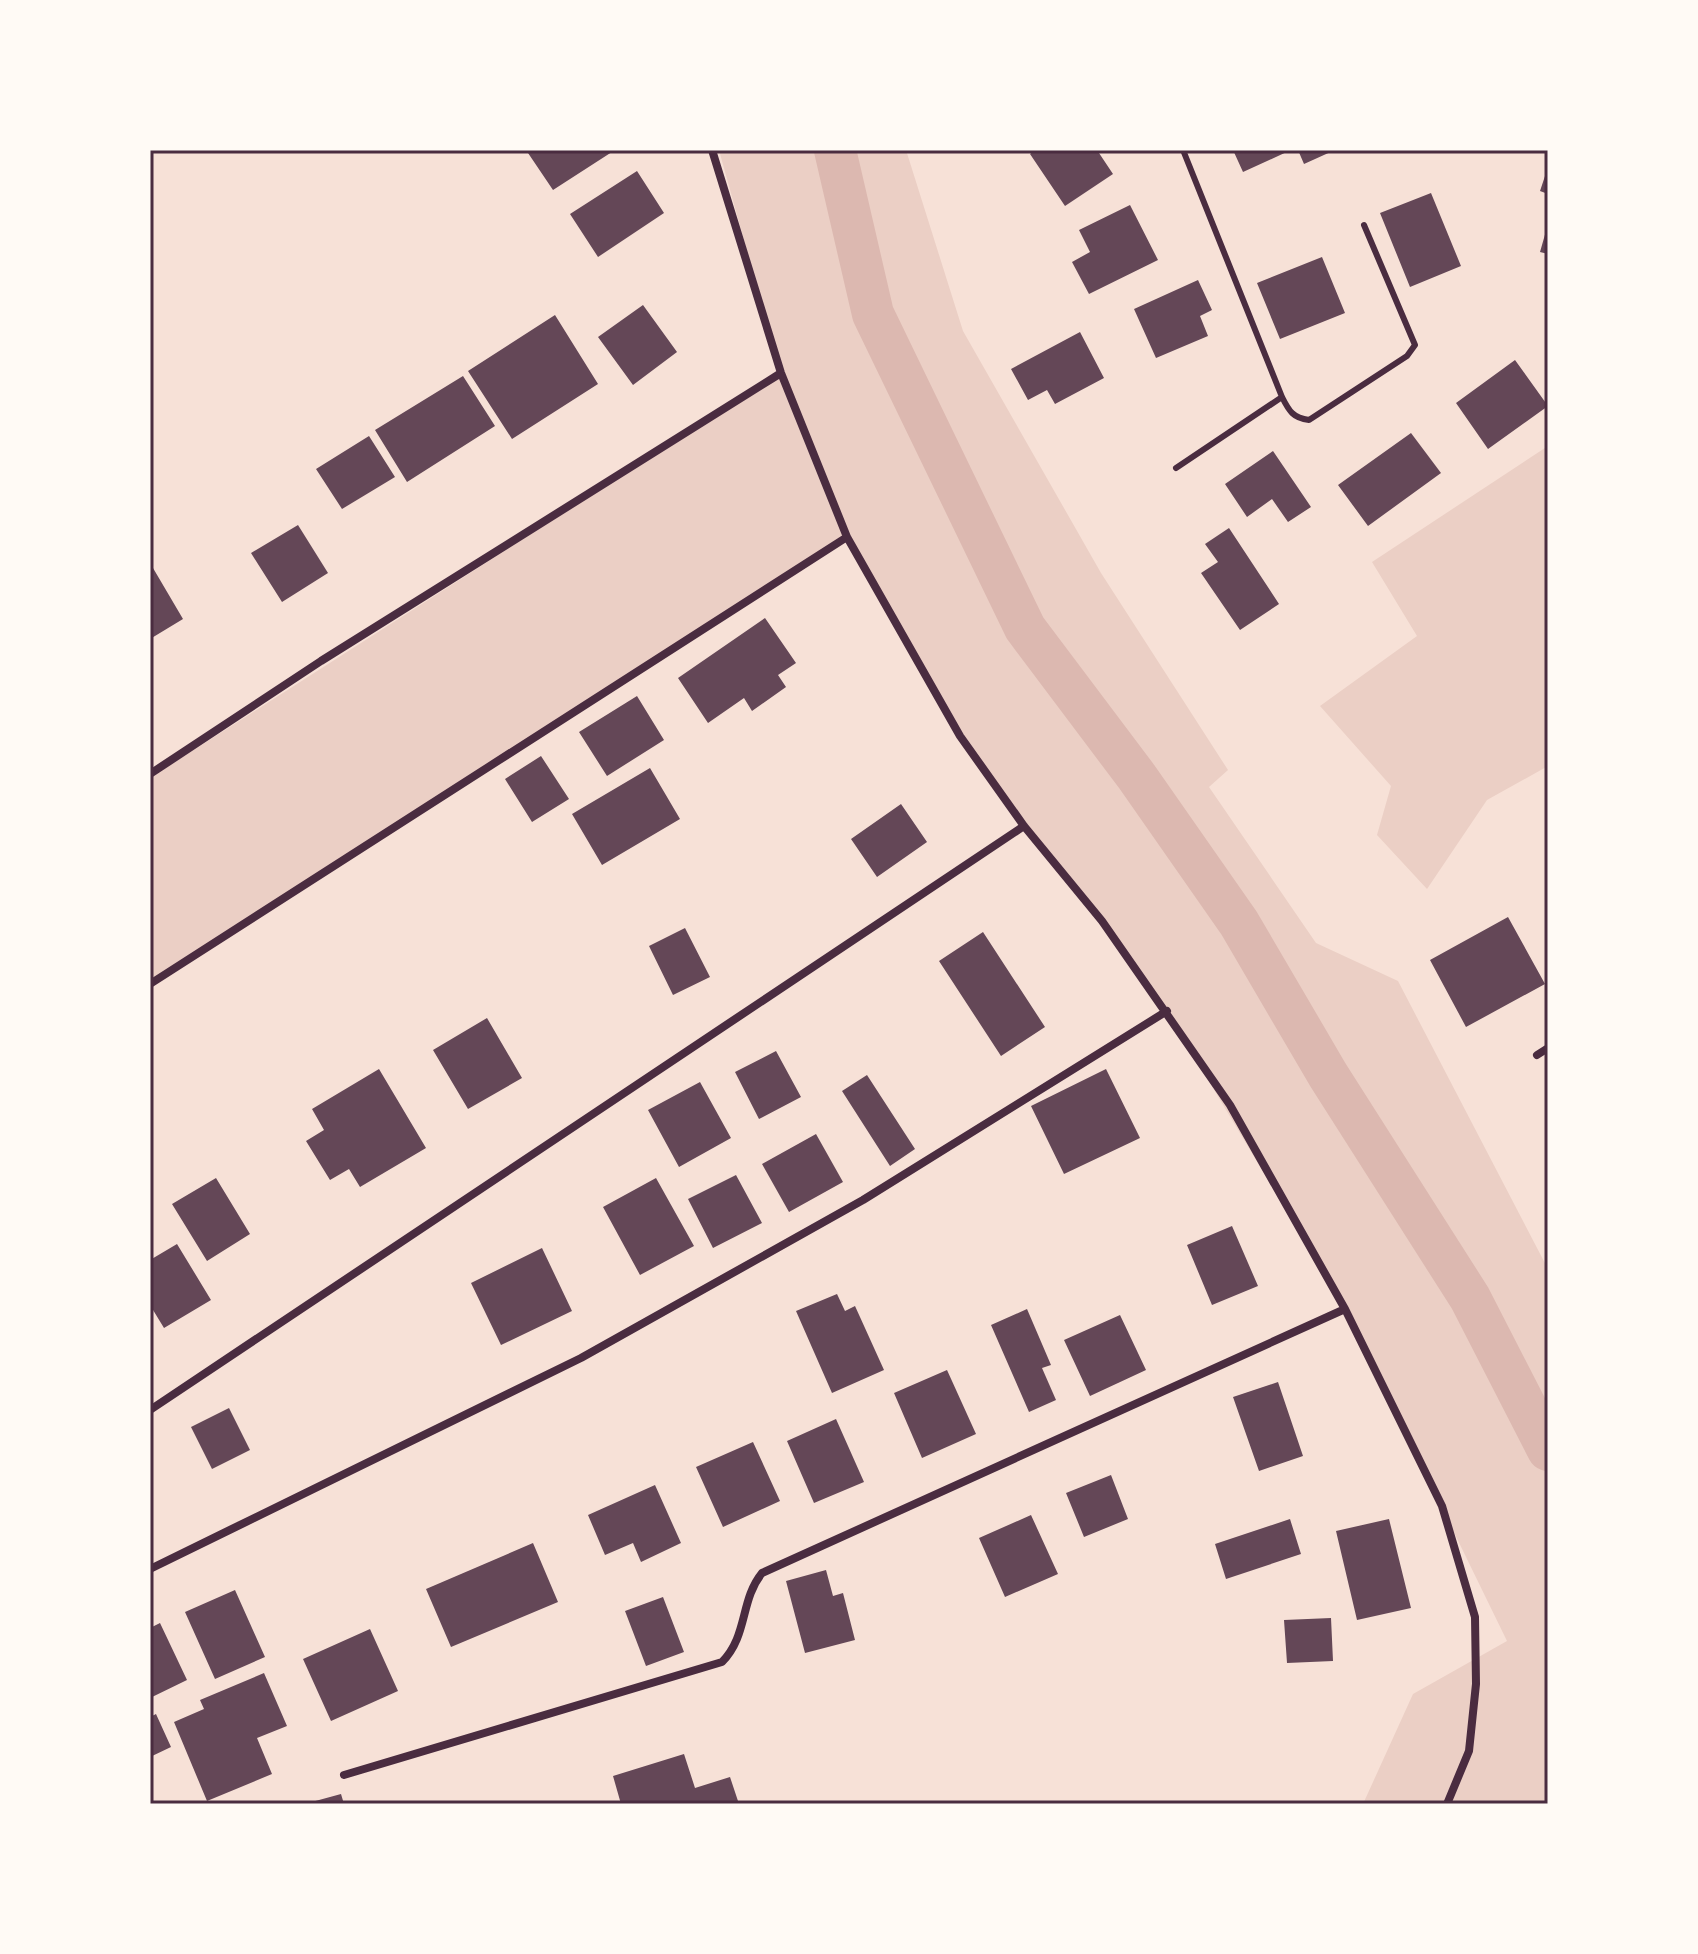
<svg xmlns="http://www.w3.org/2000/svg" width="1698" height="1954" viewBox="0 0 1698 1954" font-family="'Open Sans',sans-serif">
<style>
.green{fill:#ebcfc5}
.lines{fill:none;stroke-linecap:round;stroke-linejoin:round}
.canal{stroke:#dcb8b0;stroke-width:42}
.building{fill:#644757}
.service{stroke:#4a2c40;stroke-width:6}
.minor{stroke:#4a2c40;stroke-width:8}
.neatline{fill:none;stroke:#4a2c40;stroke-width:3}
</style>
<rect width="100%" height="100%" fill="#f7e1d7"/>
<path class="green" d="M719 150H906L963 331 1101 573 1228 770 1209 787 1316 943 1398 981 1548 1269V1804H1363L1413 1694 1507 1641 1345 1309 1167 1011 960 736 847 537 150 984V778L781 374Z
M1548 446V766L1487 800 1427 889 1377 835 1391 786 1320 706 1417 636 1372 562Z"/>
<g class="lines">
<path class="canal" d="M835 150 873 314 1025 628 1137 777 1239 923 1328 1075 1470 1298 1548 1450"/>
</g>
<path class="building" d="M526 150H615L553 190Z
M1035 150H1097L1113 174 1065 206 1030 154Z
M1233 150H1291L1243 172Z
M1298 150H1335L1304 164Z
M1548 167V194L1540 191Z
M637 171 664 213 598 257 570 214Z
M1431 193 1461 266 1410 287 1380 213Z
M1130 205 1158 260 1089 294 1072 262 1090 252 1079 230Z
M1548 224V254L1540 252Z
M1322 257 1345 313 1280 339 1257 283Z
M1198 280 1212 310 1200 316 1208 336 1156 358 1134 309Z
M643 305 677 352 633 385 598 337Z
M555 315 598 384 512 439 468 371Z
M1080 332 1104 378 1055 404 1047 390 1028 400 1011 369Z
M1515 360 1548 406 1488 449 1456 403Z
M463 376 495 426 407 482 375 430Z
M1411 433 1441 473 1368 526 1338 485Z
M369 436 395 477 342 509 316 469Z
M1273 451 1311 507 1288 522 1272 499 1247 517 1225 484Z
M298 525 328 573 282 602 251 553Z
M1229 528 1279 604 1240 630 1201 573 1218 562 1205 544Z
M153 568 183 619 150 639V570Z
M765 618 796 663 778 675 786 687 752 711 744 698 708 723 678 678Z
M637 696 664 740 607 776 579 732Z
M541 756 569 799 532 822 505 779Z
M650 768 680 819 602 865 572 814Z
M901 804 927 842 877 877 851 839Z
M1508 917 1545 984 1466 1027 1430 960Z
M685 928 710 977 673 995 649 946Z
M983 932 1045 1027 1001 1056 939 961Z
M487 1018 522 1078 468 1109 433 1050Z
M776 1051 801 1097 759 1119 735 1072Z
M379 1069 426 1148 360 1187 349 1169 330 1180 306 1141 324 1130 312 1109Z
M1106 1069 1140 1138 1064 1174 1031 1106Z
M867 1075 915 1149 890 1166 842 1091Z
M700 1082 731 1138 679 1167 648 1110Z
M816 1134 843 1182 789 1212 762 1164Z
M736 1175 762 1223 713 1248 688 1199Z
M216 1178 250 1234 207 1261 172 1204Z
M656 1178 694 1246 640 1275 603 1207Z
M1232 1226 1258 1286 1212 1305 1187 1245Z
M177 1244 211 1300 164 1328 150 1305V1260Z
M542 1248 572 1311 501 1345 471 1283Z
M837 1294 845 1311 855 1306 884 1370 832 1393 796 1311Z
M1027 1309 1051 1365 1042 1368 1056 1400 1029 1412 991 1325Z
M1120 1315 1146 1370 1090 1396 1064 1340Z
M947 1370 976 1434 922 1458 894 1393Z
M1278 1382 1303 1456 1259 1471 1233 1397Z
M229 1408 250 1450 212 1469 191 1427Z
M836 1419 864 1482 814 1503 787 1441Z
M753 1442 780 1501 723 1527 696 1467Z
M1111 1475 1128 1519 1084 1537 1066 1493Z
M655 1485 681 1543 641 1562 633 1543 605 1555 588 1515Z
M1031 1515 1058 1574 1005 1597 979 1538Z
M1290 1519 1301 1554 1226 1579 1215 1544Z
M1389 1519 1411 1608 1357 1620 1336 1531Z
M533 1543 558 1602 451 1647 426 1589Z
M826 1570 833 1596 843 1593 855 1640 805 1653 786 1581Z
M235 1590 265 1657 215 1679 185 1612Z
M663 1597 684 1652 646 1666 625 1611Z
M1331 1618 1333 1661 1287 1663 1284 1620Z
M160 1623 187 1680 150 1698V1628Z
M370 1629 398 1691 331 1721 303 1659Z
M264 1673 287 1726 257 1738 272 1774 207 1801 174 1722 204 1709 200 1700Z
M156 1714 171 1747 150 1757V1717Z
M684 1754 695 1788 730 1777 739 1804H621L613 1776Z
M341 1794 344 1804H308V1803Z"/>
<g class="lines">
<path class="service" d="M1183 150 1282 397C1289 411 1293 418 1309 420L1407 356 1415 345 1364 225
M1176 468 1282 397"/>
<path class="minor" d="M712 150 781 373 847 537 960 736 1024 826 1102 921 1230 1105 1345 1309 1442 1506 1475 1617 1476 1684 1469 1751 1447 1804
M150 774 321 661 781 373
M150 984 847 537
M1537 1055 1548 1048
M150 1410 1024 826
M150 1569 581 1358 863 1200 1167 1011
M344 1775 722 1662C748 1636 740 1600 762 1573L1345 1309"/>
</g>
<rect width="1698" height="1954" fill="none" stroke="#fffaf5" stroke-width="304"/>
<rect x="152" y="152" width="1394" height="1650" class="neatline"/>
</svg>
